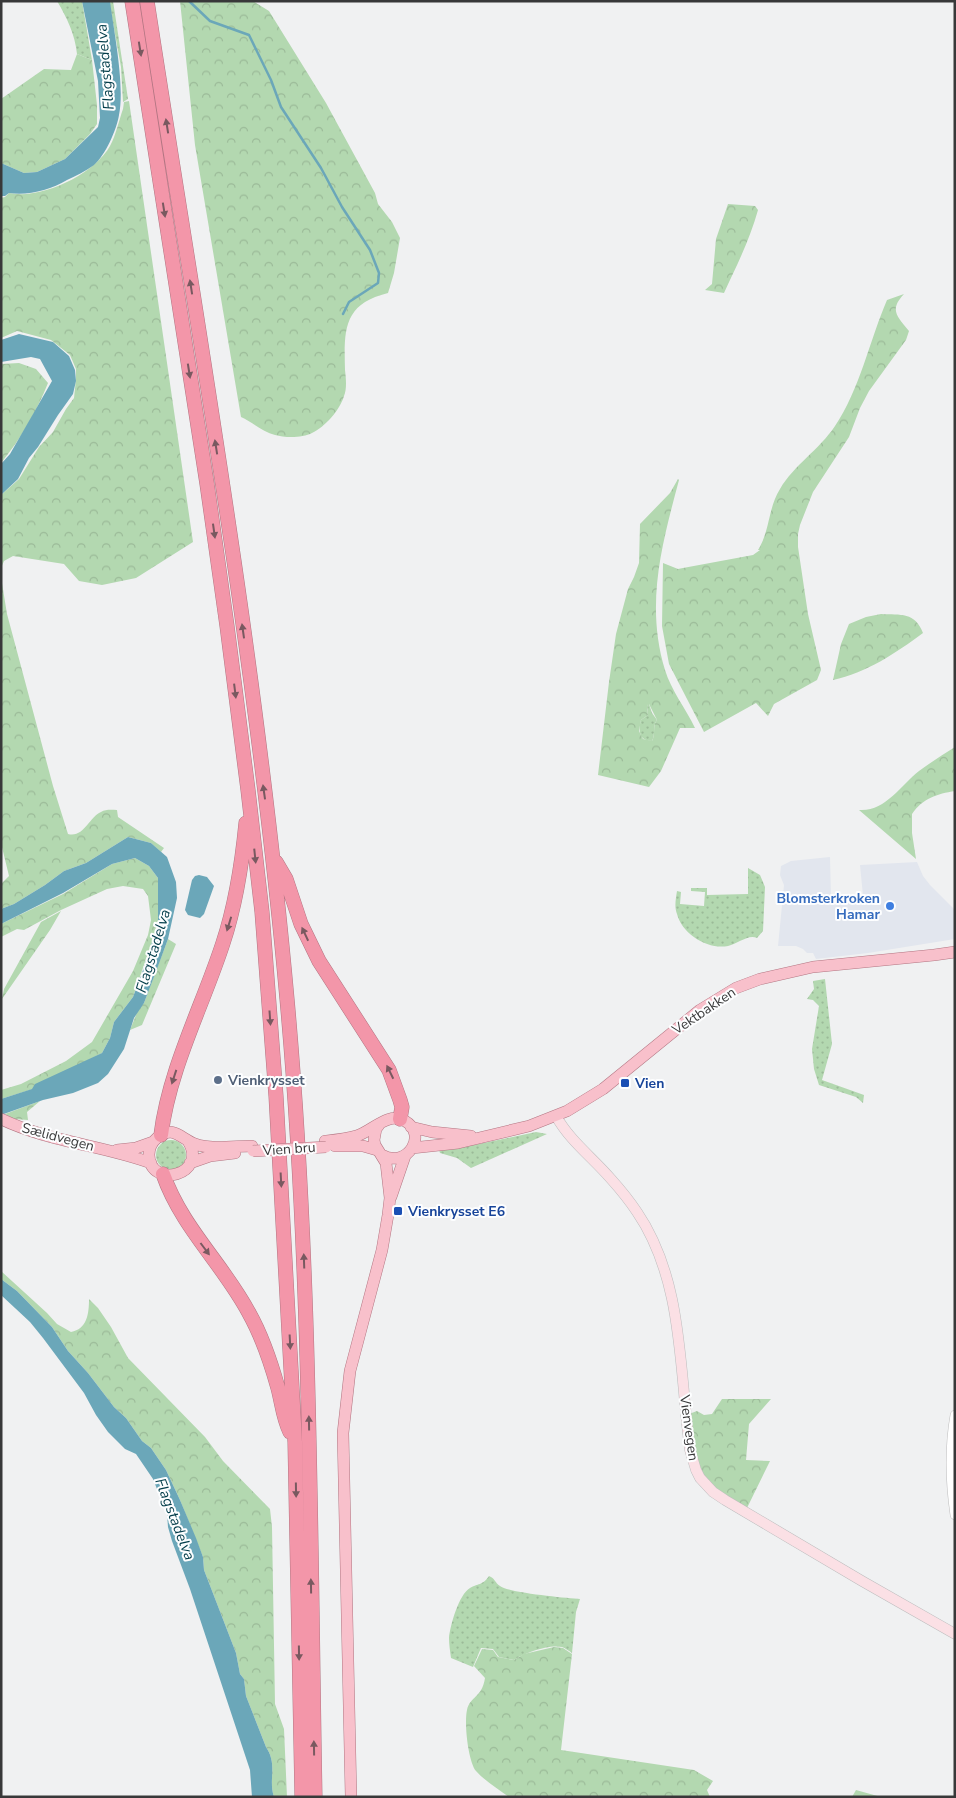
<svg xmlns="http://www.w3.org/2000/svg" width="956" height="1798" viewBox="0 0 956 1798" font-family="'Nunito Sans',sans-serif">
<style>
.built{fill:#e2e6ee}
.grass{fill:url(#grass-dots)}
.forest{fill:url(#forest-crowns);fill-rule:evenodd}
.park{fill:#b3d8b0}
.water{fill:#6ba7b9}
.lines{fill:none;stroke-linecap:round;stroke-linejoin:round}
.stream{stroke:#6ba7b9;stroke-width:2.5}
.tertiary-casing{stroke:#bcbcbd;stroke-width:10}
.secondary-casing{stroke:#bcbcbd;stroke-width:11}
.primary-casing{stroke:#b27582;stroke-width:12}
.motorway-casing{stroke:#b27582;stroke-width:15}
.tertiary{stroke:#fff;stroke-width:9}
.secondary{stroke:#fbe0e5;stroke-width:10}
.primary{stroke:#f8c0cb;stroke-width:11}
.motorway{stroke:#f396a9;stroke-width:14}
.primary-bridge-casing{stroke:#b27582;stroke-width:12;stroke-linecap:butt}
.primary-bridge{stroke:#f8c0cb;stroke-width:11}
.oneway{fill:#795960}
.shop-dot{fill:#3f7fe0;stroke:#fdfeff;stroke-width:2}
.service-dot{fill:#5c6f8a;stroke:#fdfeff;stroke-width:2}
.transit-dot{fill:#1a4fb4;stroke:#fdfeff;stroke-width:2}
.labels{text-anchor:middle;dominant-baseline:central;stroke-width:4;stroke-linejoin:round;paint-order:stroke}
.shop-label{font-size:14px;font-weight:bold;fill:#366cbe;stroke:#fdfeff;text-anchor:end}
.street-label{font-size:14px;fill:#383839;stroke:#fdfeff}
.service-label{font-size:14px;font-weight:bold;fill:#4e5e75;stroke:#fdfeff;text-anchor:start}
.transit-label{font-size:14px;font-weight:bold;fill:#164399;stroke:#fdfeff;text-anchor:start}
.water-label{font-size:15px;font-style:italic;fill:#033d4a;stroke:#fdfeff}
</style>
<defs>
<pattern id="grass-dots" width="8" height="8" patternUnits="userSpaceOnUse" patternTransform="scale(1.25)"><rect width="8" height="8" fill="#b3d8b0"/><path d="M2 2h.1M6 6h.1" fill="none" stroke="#9bba98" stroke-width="1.8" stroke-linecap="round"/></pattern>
<pattern id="forest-crowns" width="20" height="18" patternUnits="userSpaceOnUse" patternTransform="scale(1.25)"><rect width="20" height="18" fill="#b3d8b0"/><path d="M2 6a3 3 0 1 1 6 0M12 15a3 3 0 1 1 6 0" fill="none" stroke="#9bba98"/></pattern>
</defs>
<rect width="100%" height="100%" fill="#f0f1f2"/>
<path class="built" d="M830 857 831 897 863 896 860 865 917 862 923 876 930 885 955 910V939L868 953 816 959 813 953H807L803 949 796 946H778L784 885 780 875 781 866 791 861Z"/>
<path class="grass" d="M57 1H82L92 60 77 54C75 34 67 18 57 1Z
M109 1H113L128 99 123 102 121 67Z
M647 704H649L652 713 657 720C652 726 656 734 652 741 639 741 638 730 641 720L648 715Z
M748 868 760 875 765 887 763 931 757 938C748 934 738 944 728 946 708 950 682 934 677 914 674 907 676 898 677 891L681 892 680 904 704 906 705 892 691 891V888H707V895L748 894Z
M825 979 832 1044 822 1080 864 1095 863 1103 856 1097 819 1085 814 1069 812 1049 819 1006 813 1000 807 999 814 989 813 981Z
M536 1132 547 1134 471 1168 457 1158 440 1153 439 1150 479 1144Z
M156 1155a15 15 0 1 1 30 0a15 15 0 1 1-30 0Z
M489 1576C495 1578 495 1583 500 1586 509 1593 566 1598 580 1599L576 1612 572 1653C569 1651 565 1648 562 1647 549 1644 524 1653 514 1660L499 1657 493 1649 481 1648 473 1667 451 1658C450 1651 449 1644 449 1638 450 1626 459 1594 470 1588 478 1583 482 1586 489 1576Z"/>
<path class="forest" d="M180 1H253L269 11 326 103 375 193 378 204 392 222 400 238 394 273 388 293C343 304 344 330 345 370 346 378 347 389 344 396 340 410 325 427 312 433 303 438 285 438 275 435 263 432 252 422 241 417L195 145Z
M77 54 92 60 97 105V124L90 134 65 159 37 172 24 173 1 163V99L44 69 71 70Z
M129 101 193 542 136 578 102 585 79 581 64 564 13 556 4 561 1 568V495L19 479 39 447 53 432 66 409 74 398 76 379V369L70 355 51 340 17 331 1 338V198L5 197 9 193C42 200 94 174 110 146 116 135 119 120 123 109L124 102Z
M728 204 755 206 758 210C750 239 737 265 724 293L705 290 712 284 716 239Z
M904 294C889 310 897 316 909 331L906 340 869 391 860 408 849 437 813 492 800 525 798 534V547L808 614 821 670 817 680 774 704 768 716 756 703 704 732 669 664 662 626 663 563 678 569 683 568 753 555 760 550H758C770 531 768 508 780 489 794 465 819 450 835 426 860 389 869 342 887 300Z
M19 363 36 369 48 383C37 411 20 440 1 463V364Z
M678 479 679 480C662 544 645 604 665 670 671 690 686 709 695 728H680L661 771 649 787 598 775 609 682 616 634 628 589 634 577 639 563 640 524 670 493ZM647 704H649L657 720C652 726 656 734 652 741L643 739 639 731 641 720 648 715Z
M1 577 7 614 53 786 68 834C84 838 89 817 101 812 106 809 112 810 117 810L118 817 164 848 161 852 151 843 128 837 86 863 64 871 45 885 14 904 1 909V884L9 876 1 843Z
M881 614C901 615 915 612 923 633 896 653 866 673 833 680L841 644 849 624 866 617Z
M955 747V791C937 794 923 798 912 814V833L916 859 859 810C885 812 900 786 919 771 930 763 942 755 955 747Z
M135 858 149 866 158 878V924L133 997 114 1022 110 1038 102 1053 33 1089 1 1099V1090L21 1084 66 1061 92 1042 133 971 148 935 151 920 148 896 143 889 123 886 107 889 61 910 24 930 17 929 1 937V924L63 894 112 864Z
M61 911 50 930 2 999 4 989 41 922Z
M168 939 176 944 142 1025 130 1030 138 1010 144 1003Z
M40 1101 27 1112 28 1120 14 1119 5 1114Z
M1 1271 47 1313 57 1324 71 1332C87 1329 89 1314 89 1299L98 1308 111 1327 128 1358 205 1437 223 1461 270 1509 272 1527 275 1704 284 1729 287 1797H274C268 1779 278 1765 266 1747L246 1696 244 1679 240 1674 236 1653 204 1570 203 1557 180 1500 166 1470 151 1448 142 1441 126 1418 114 1407 88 1373 68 1351 52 1327 17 1291 1 1279Z
M722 1399H771L749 1424 746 1460 770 1461 746 1510C733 1502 714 1491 705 1479 693 1460 692 1436 689 1414L697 1411 704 1415 712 1414Z
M554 1647 563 1648 572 1654 561 1750 694 1770 713 1781 707 1790 710 1797H509C498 1789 485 1781 476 1771 468 1761 464 1723 467 1710 470 1696 482 1698 485 1678L474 1666 482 1649 493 1650 498 1657 514 1660 524 1654Z"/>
<path class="park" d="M856 1790 881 1797H852Z"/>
<path class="water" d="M82 1H110C114 33 125 85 119 115 117 129 105 156 94 165 86 171 76 176 67 180 50 190 28 196 9 193L5 196H1V163L24 173 37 172 65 159 98 127 100 118 98 81Z
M19 334 53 342 69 356 75 370 76 381 73 394 58 415 38 447 29 458 18 479 1 495V464L10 454 52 381 40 359 31 357 1 362V340Z
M128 837 151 843 167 857 176 882 177 898 168 939 157 969 144 1003 134 1018 124 1049 108 1074 98 1083 73 1093 43 1100 1 1115V1099L32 1089 35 1084 102 1053 110 1038 114 1022 133 997 142 973 158 924V878L149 866 135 858 112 864 63 893 1 924V909L14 904 45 885 64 871 86 863Z
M199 875 207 877 214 886 204 914 200 918 188 915 185 910 192 880 195 876Z
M1 1279 17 1291 52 1327 68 1351 88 1373 114 1407 126 1418 142 1441 151 1448 166 1470 180 1500 196 1538 203 1557 204 1570 236 1653 240 1674 244 1679 246 1696 266 1747C278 1765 268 1779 274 1797H252L250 1770 190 1589 172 1541 168 1527 167 1514 153 1479 136 1454 125 1449 108 1432 96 1415 84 1393 43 1338 30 1322 1 1295Z"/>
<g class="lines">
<path class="stream" d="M189 1 210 21 249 35 271 80 281 107 321 168 342 207 370 250 379 273 378 283 349 302 343 314"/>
<defs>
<path id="tertiary" d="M955 1415C949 1449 950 1481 955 1515"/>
<path id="secondary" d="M556 1116C570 1141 592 1157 611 1179 620 1189 629 1200 637 1212 684 1281 679 1371 690 1450L696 1470 700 1478 713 1492 725 1500 862 1581 955 1634"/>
<path id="primary" d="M1 1119C49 1142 102 1145 151 1163
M411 1127 432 1132 471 1136
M188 1141C209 1175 150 1190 149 1155 149 1148 152 1142 157 1138 173 1124 181 1139 195 1144 212 1150 235 1146 252 1146
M325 1141C335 1140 346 1139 356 1136 372 1132 387 1111 405 1121 428 1134 408 1169 382 1155
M335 1146H363L377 1150
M412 1148 458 1143 529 1126 567 1111 603 1089 700 1010 736 988 760 979 813 967 934 955 955 952
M117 1150 136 1148 153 1142
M190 1163 210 1156 235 1153
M391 1197 405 1156
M351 1797 343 1433 350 1371 382 1250 388 1215 390 1198 386 1163 375 1145 374 1140 376 1129 379 1125"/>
<path id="motorway" d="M132 1 207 484 227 626 248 790 262 912 276 1096 295 1442 302 1797
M147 1C198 333 257 664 287 999 311 1264 310 1531 315 1797
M276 862 286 879 301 924 319 961 389 1070 400 1100 402 1107 400 1119
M161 1135C169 1069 203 1005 223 943 236 904 242 864 246 823
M163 1174C182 1228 223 1264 249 1313 262 1336 271 1363 278 1388 282 1403 283 1418 290 1432"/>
</defs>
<use href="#tertiary" class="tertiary-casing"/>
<use href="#secondary" class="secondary-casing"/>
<use href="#primary" class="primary-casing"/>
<use href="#motorway" class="motorway-casing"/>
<use href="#tertiary" class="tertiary"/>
<use href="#secondary" class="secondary"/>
<use href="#primary" class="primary"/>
<use href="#motorway" class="motorway"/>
<defs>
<path id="primary-bridge" d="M253 1151 326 1147"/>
</defs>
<use href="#primary-bridge" class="primary-bridge-casing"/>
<use href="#primary-bridge" class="primary-bridge"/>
</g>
<defs><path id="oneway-solid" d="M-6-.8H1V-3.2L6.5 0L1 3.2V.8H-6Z" transform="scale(1.25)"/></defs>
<g class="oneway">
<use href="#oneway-solid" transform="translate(140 49) rotate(81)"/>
<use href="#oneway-solid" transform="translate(167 126) rotate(-99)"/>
<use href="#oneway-solid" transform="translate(164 210) rotate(81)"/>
<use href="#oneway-solid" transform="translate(191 287) rotate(-99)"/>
<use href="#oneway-solid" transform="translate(189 371) rotate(81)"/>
<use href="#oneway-solid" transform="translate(216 447) rotate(-99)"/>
<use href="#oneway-solid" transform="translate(214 531) rotate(82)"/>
<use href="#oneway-solid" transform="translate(243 631) rotate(-98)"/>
<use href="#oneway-solid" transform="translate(235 691) rotate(83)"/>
<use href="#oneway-solid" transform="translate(264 792) rotate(-98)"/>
<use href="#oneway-solid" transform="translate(255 856) rotate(84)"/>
<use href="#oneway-solid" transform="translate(229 924) rotate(107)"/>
<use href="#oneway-solid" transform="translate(305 934) rotate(-115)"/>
<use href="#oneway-solid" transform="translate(270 1018) rotate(86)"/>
<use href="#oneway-solid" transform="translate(390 1072) rotate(-116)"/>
<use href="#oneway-solid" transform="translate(174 1077) rotate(108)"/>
<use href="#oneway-solid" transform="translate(281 1180) rotate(87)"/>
<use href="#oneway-solid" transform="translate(205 1249) rotate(53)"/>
<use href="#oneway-solid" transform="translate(304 1261) rotate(-92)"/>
<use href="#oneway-solid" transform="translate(290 1342) rotate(87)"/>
<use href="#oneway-solid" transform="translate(309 1423) rotate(-91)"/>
<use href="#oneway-solid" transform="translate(296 1490) rotate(89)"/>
<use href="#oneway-solid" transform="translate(311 1586) rotate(-91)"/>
<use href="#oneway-solid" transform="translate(299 1653) rotate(89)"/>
<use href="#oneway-solid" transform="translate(314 1748) rotate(-91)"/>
</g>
<circle class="shop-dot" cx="890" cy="906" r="5"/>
<circle class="service-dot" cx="218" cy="1080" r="5"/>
<g class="transit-dot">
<rect x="620" y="1078" width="10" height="10" rx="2.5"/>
<rect x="393" y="1206" width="10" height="10" rx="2.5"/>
</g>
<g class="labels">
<g class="shop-label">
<text x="880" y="898">Blomsterkroken<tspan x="880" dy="16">Hamar</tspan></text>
</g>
<g class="street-label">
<text transform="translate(704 1011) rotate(-34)">Vektbakken</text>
<text transform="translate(58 1137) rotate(15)">Sælidvegen</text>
<text transform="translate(289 1149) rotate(-4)">Vien bru</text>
<text transform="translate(689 1428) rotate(82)">Vienvegen</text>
</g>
<g class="service-label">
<text x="228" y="1080">Vienkrysset</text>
</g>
<g class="transit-label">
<text x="635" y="1083">Vien</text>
<text x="408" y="1211">Vienkrysset E6</text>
</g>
<g class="water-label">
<text transform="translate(105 67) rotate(-95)">Flagstadelva</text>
<text transform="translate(153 951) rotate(-73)">Flagstadelva</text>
<text transform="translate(175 1519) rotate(69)">Flagstadelva</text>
</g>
</g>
<rect width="956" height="1798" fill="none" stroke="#383839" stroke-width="5"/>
</svg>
